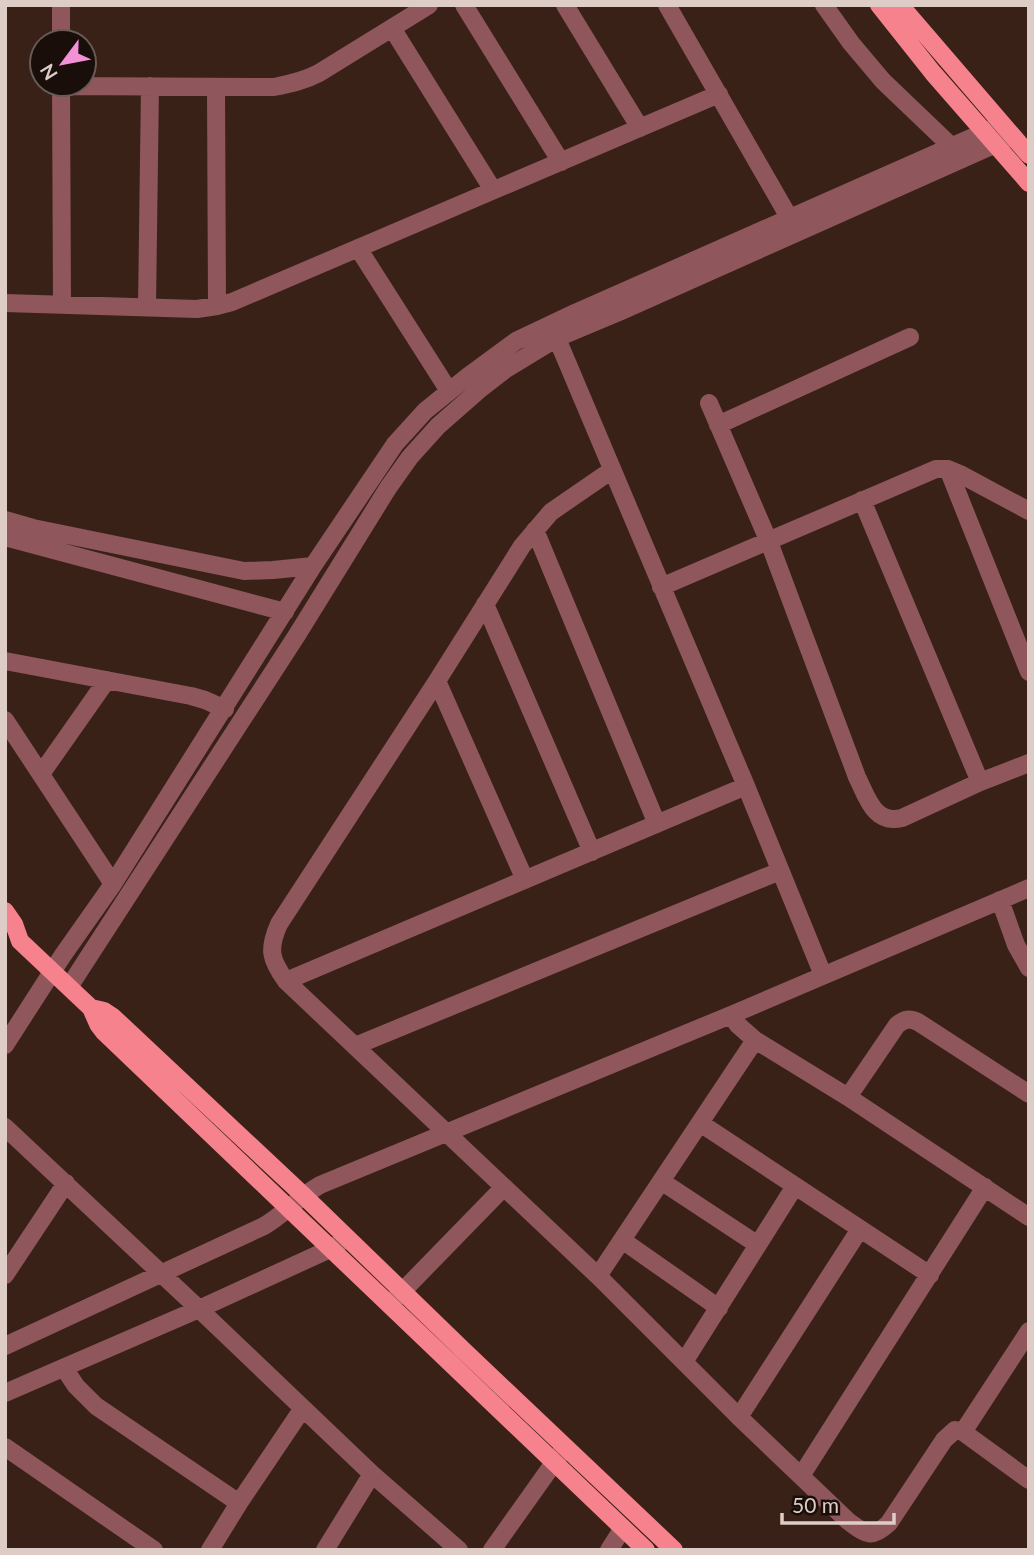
<svg xmlns="http://www.w3.org/2000/svg" width="1034" height="1555" viewBox="0 0 1034 1555" font-family="Lato,sans-serif">
<style>
.lines{fill:none;stroke-linecap:round;stroke-linejoin:round}
.minor{stroke:#8f575b;stroke-width:18}
.major{stroke:#f6828d;stroke-width:18}
</style>
<rect width="100%" height="100%" fill="#392118"/>
<g class="lines">
<path class="minor" d="M61 5V42
M464 5 561 162
M565 5 640 128
M667 5 790 219
M824 5 851 43 883 81 952 147
M392 28 493 190
M61 84 62 304
M61 86 274 87C290 84 304 81 319 73L429 5
M216 87 217 306
M358 248 449 391
M5 303 197 309 217 306 232 302 719 94
M147 307 150 86
M553 329 746 786 823 975
M709 403 769 542 857 777C867 797 874 825 902 818L980 782 1029 763
M718 425 910 337
M948 469 1029 672
M612 470 551 512 522 546 437 681 279 924C268 949 270 959 286 981L598 1276 739 1417 848 1521C866 1534 871 1540 889 1523L944 1440 955 1430 963 1432 1029 1480
M862 500 980 782
M5 520 33 528 244 571 273 570 313 566
M535 530 657 824
M5 537 285 612
M661 587 936 469H948L960 474 1029 511
M485 604 592 852
M5 661 191 696 205 700 225 709
M437 681 525 880
M5 720 113 884
M41 774 107 680
M1000 900 1016 945 1029 968
M286 981 746 786
M69 987 297 635 388 488 410 457 438 426 479 390 506 369 557 338 619 312 1007 139
M731 1015 738 1025 755 1040 848 1097 1029 1217
M5 1045 63 955 113 884 313 566 395 444 425 411 467 377 516 341 575 313 998 126
M355 1046 780 871
M848 1097 897 1025C905 1019 909 1018 918 1022L1029 1094
M700 1123 930 1275
M5 1127 199 1309 372 1474 459 1550
M661 1181 758 1245
M622 1240 719 1308
M5 1275 66 1183
M598 1276 755 1040
M392 1302 504 1187
M5 1346 264 1226C284 1214 299 1197 320 1185L731 1015 1029 888
M684 1362 795 1186
M64 1368 76 1386 96 1406 239 1503
M5 1393 199 1309 330 1249 341 1242
M739 1417 860 1229
M963 1432 1029 1331
M5 1447 154 1550
M801 1476 985 1187
M210 1550 239 1503 303 1408
M325 1550 372 1474
M492 1550 563 1450
M609 1550 623 1528"/>
<path class="major" d="M879 5 933 73 1029 183
M900 5 1029 155
M5 911 14 924 20 941 91 1008 98 1024 104 1032 646 1550
M91 1008 104 1011 113 1017 303 1195 463 1350 674 1550"/>
</g>
<rect width="1034" height="1555" fill="none" stroke="#decdc7" stroke-width="14"/>
<g transform="translate(63 63) rotate(238)"><circle r="33" fill="#190e0a" stroke="#685a56" stroke-width="2"/>
<path d="M0-5L12 26L0 18L-12 26Z" fill="#f391d6"/>
<text y="-10" font-size="19" font-weight="bold" text-anchor="middle" fill="#decdc7">N</text>
</g>
<path d="M782 1513v10h112v-10" fill="none" stroke="#decdc7" stroke-width="3.5"/>
<text x="792" y="1513" font-size="21" fill="#decdc7" stroke="#190e0a" stroke-width="5" paint-order="stroke">50 m</text>
</svg>
